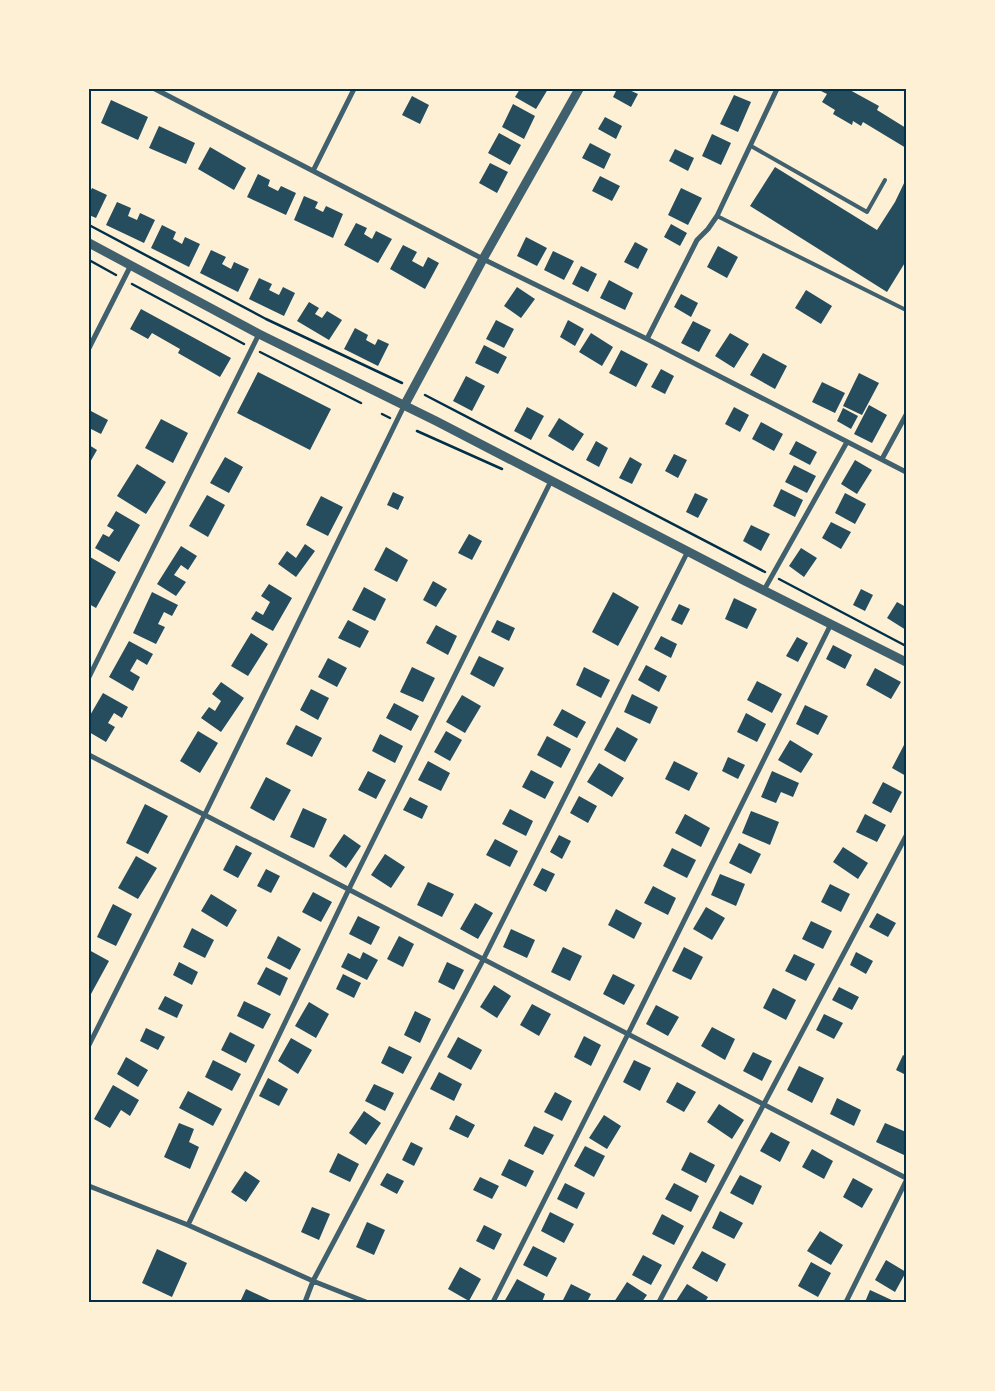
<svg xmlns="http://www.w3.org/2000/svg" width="995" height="1391" viewBox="0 0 995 1391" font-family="Montserrat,sans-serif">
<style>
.building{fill:#264d5e}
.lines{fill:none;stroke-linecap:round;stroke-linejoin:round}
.path{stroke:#003049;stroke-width:2.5}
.service{stroke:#3f606c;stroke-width:4}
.minor{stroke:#3f606c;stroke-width:5}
.tertiary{stroke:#3f606c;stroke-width:9}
.neatline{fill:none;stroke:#003049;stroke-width:2}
</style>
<rect width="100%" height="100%" fill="#fdf0d5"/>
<path class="building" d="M520 89H548L536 109 515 97Z
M617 89H627L638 94 631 107 613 97Z
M822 89H848L879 106 877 110 906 128V148L863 122 861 126 853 121 852 125 833 114 835 110 822 102 827 94 821 91Z
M734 95 751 102 738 132 720 124Z
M412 96 429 105 420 124 402 115Z
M111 100 148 117 138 140 101 123Z
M513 104 535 116 524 139 502 127Z
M605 117 622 126 616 139 598 129Z
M159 126 195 143 186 164 149 148Z
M499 133 521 145 510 165 488 153Z
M712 134 731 143 721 165 702 156Z
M590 143 611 154 604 169 582 158Z
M210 147 246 168 234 190 198 169Z
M675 149 694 158 688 171 669 161Z
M490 163 508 172 497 193 479 183Z
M775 167 877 230 895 202 906 179V261L887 292 750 206Z
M258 174 270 180 268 186 278 191 281 186 296 193 286 215 247 197Z
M600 176 620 186 612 201 592 191Z
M92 188 107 195 96 218 89 215V194Z
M681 188 702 198 688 225 668 215Z
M304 196 318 202 315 208 323 212 326 206 343 214 333 238 294 220Z
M117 202 131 208 128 216 137 220 140 213 155 220 144 243 106 225Z
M356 223 367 228 364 234 372 239 376 231 392 239 378 263 344 245Z
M671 224 687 233 680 246 664 237Z
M162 225 176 232 173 239 182 244 185 237 200 244 189 267 151 248Z
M526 237 547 248 537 266 517 256Z
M635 242 648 249 638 269 624 262Z
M403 245 417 252 412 261 423 267 428 257 439 263 425 289 390 269Z
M718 246 738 257 727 278 707 267Z
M211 250 226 257 222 264 231 269 234 262 249 269 238 292 200 273Z
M553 251 574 261 564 280 544 270Z
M581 266 597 274 588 292 572 284Z
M259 278 272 284 269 290 279 295 283 287 295 293 284 316 249 299Z
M609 280 633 293 625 310 600 298Z
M517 287 535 299 521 318 504 306Z
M806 290 832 306 821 324 795 308Z
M681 294 698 303 691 317 674 307Z
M309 302 319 308 315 314 322 318 327 311 342 320 329 340 297 321Z
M141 309 231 358 220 377 178 353 180 349 152 333 148 339 130 329Z
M496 320 514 329 504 348 486 339Z
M568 320 584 329 575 346 560 337Z
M693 321 711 330 699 352 681 343Z
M355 328 368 335 366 340 375 345 378 339 389 344 378 366 344 349Z
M591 333 613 347 602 366 579 352Z
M730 333 749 344 734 368 715 356Z
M484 345 507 357 498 374 475 363Z
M621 350 648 364 636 387 609 373Z
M763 353 787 366 775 389 750 375Z
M661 369 674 376 665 394 651 387Z
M258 372 331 409 310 450 237 413Z
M859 373 879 383 862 415 843 406Z
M466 376 485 386 472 411 453 401Z
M822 382 845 393 835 413 812 402Z
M869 405 887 415 872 443 854 434Z
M527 407 544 416 531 440 514 431Z
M734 407 749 415 740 432 725 424Z
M843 408 858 416 851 429 837 421Z
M89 410 108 420 101 434 89 428Z
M559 418 584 434 573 451 548 436Z
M161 419 188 433 173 463 145 448Z
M761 422 783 434 774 451 752 439Z
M596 441 608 448 599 467 586 460Z
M796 441 817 452 810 465 789 454Z
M89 445 97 450 89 464Z
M674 454 687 460 678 478 665 471Z
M225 457 243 467 229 493 210 483Z
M630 457 642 464 632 484 619 478Z
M855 460 872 470 857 494 841 484Z
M137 464 166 482 146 514 117 496Z
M794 465 816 476 807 493 785 482Z
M781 489 803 500 795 517 773 506Z
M393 492 404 497 398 510 387 505Z
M695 493 708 499 698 518 686 512Z
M845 493 866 504 855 524 835 513Z
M207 495 225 505 208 537 189 526Z
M321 496 343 507 328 536 306 525Z
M116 511 140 525 119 562 95 548 103 534 109 537 114 530 107 526Z
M831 522 851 532 841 549 822 538Z
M751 525 770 534 761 551 743 541Z
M469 534 482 541 472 560 458 553Z
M305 544 315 551 296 577 278 564 287 551 296 558Z
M181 546 197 556 188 570 181 565 174 575 186 582 176 596 157 584Z
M386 547 408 560 397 582 374 570Z
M801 548 817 558 804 577 789 566Z
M90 557 116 572 96 608 89 604V582L91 578 89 576V560Z
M433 581 447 589 436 607 423 600Z
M269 584 292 598 273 631 251 619 256 611 263 615 270 602 261 596Z
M364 587 386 599 375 621 352 610Z
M861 589 873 595 865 611 853 605Z
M152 592 178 605 172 616 164 612 158 624 165 627 156 644 133 633Z
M613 592 639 607 618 646 592 632Z
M734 598 757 609 747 629 725 619Z
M897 602 906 607V630L887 618Z
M679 604 690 609 682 625 671 620Z
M348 620 369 631 360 648 338 638Z
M497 620 515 628 509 641 491 632Z
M436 625 457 636 448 655 426 643Z
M251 633 268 644 248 676 231 666Z
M661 636 677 644 671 658 654 649Z
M797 637 808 643 798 662 786 656Z
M129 641 153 654 147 665 137 659 130 671 140 677 133 691 109 677Z
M833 645 852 655 845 669 826 659Z
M479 656 504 668 494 687 470 674Z
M328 658 347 668 337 687 318 677Z
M646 665 667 676 659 692 638 680Z
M412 667 435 678 423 702 400 692Z
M584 667 610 680 601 698 576 685Z
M875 668 901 682 891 699 866 685Z
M757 681 782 694 772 713 747 700Z
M221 682 244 698 221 732 201 718 209 707 215 711 221 701 212 694Z
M311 689 329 698 318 720 300 710Z
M103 693 128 707 122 718 114 713 108 723 115 727 106 742 89 732V717Z
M632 694 658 707 650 724 624 712Z
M462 695 481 706 465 733 446 722Z
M394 703 419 716 411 731 386 718Z
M805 705 828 716 818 735 796 724Z
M562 709 586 722 577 738 553 725Z
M746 713 766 724 757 742 737 732Z
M296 725 322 738 312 757 286 744Z
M617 727 638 739 625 762 604 750Z
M198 731 218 743 200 773 180 761Z
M446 731 462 740 450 761 434 752Z
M380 734 403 746 395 763 372 751Z
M547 736 571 749 561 768 537 755Z
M790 740 813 754 801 773 778 760Z
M904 745 906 746V776L892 768Z
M728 757 745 765 738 779 722 771Z
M428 761 450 773 441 791 418 780Z
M674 761 698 773 689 791 665 779Z
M599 763 624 778 612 797 587 782Z
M531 770 554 782 545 799 522 787Z
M368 771 386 780 376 799 358 790Z
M772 771 799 783 793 797 781 792 776 803 761 797Z
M266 777 291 790 274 821 250 808Z
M883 782 902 792 891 813 872 803Z
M579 796 597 806 588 823 570 813Z
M410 797 428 806 422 819 403 810Z
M145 804 168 816 148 854 126 843Z
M303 808 327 819 314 848 290 837Z
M510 809 533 821 526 836 502 824Z
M751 811 779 822 770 845 742 833Z
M685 814 710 828 701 847 675 833Z
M865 814 886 825 877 842 856 832Z
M344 834 361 846 346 868 329 856Z
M559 835 571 841 562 859 550 852Z
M495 839 518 851 510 867 486 855Z
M739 843 761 854 751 874 729 863Z
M236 845 252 853 238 878 223 870Z
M843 847 868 863 858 879 833 862Z
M672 848 696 860 687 878 663 866Z
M385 854 405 867 391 888 371 875Z
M136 856 157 868 138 899 118 888Z
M542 868 555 874 546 892 533 885Z
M266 869 280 876 271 893 257 886Z
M720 874 745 884 736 906 711 895Z
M428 882 454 894 442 917 417 905Z
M830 884 850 894 841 912 821 902Z
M653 886 676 898 668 915 644 903Z
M313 892 332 902 321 922 302 912Z
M211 894 237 910 227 927 201 911Z
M475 903 493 913 478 939 460 929Z
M113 904 132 914 116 946 97 937Z
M706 907 725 918 712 940 693 929Z
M616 909 642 923 634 939 608 925Z
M877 913 896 923 888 937 869 927Z
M358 916 380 927 371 945 349 934Z
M811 921 832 931 823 949 802 939Z
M192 928 214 940 205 958 183 947Z
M511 929 535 940 527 958 503 947Z
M278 936 301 949 290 970 267 958Z
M399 936 414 944 403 967 387 959Z
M563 947 582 956 570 981 551 972Z
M684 947 703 957 691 980 672 971Z
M89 950 109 961 91 994 89 993Z
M363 952 378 960 367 980 341 967 348 953 360 959Z
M856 952 873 961 866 974 850 965Z
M794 954 815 964 806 981 785 971Z
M179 962 198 972 192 985 173 975Z
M447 962 464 970 454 990 438 982Z
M266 967 288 978 280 996 257 984Z
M343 974 361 983 354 998 336 989Z
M613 974 635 985 624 1005 603 994Z
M494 985 511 996 497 1018 480 1007Z
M839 987 859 997 852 1010 832 1000Z
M773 988 796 1000 786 1020 763 1008Z
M165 996 183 1005 177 1018 158 1009Z
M244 1001 271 1014 263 1029 237 1016Z
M309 1002 329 1014 316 1038 295 1026Z
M532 1004 551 1014 539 1036 520 1025Z
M656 1005 679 1017 668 1036 646 1024Z
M415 1011 431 1019 420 1043 404 1035Z
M824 1014 843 1023 834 1039 816 1030Z
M712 1027 735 1039 725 1060 701 1046Z
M146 1028 165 1037 158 1050 140 1041Z
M230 1032 255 1045 246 1063 221 1050Z
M584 1036 601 1045 591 1066 574 1057Z
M458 1037 482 1050 471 1070 447 1057Z
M291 1038 312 1050 298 1074 278 1061Z
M389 1046 412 1057 403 1074 381 1063Z
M753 1052 772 1061 762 1081 743 1071Z
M903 1055 906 1057V1075L896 1070Z
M126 1057 148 1070 138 1087 117 1074Z
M213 1060 241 1074 232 1091 205 1077Z
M634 1060 651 1068 640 1091 623 1082Z
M799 1066 824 1078 812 1103 787 1090Z
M439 1072 462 1084 454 1101 430 1089Z
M268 1078 288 1089 279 1106 259 1096Z
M677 1082 696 1092 684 1112 666 1102Z
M374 1084 394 1093 385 1111 365 1101Z
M113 1085 139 1100 130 1116 121 1110 110 1128 94 1119Z
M188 1091 222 1109 213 1126 179 1108Z
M555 1092 572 1101 562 1121 544 1112Z
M837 1098 861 1110 854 1126 830 1114Z
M719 1104 744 1120 732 1139 707 1122Z
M364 1111 381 1123 366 1145 349 1133Z
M456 1115 475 1125 468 1138 449 1129Z
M604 1115 621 1126 607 1149 589 1138Z
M179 1123 194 1129 189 1142 199 1147 190 1169 164 1157Z
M885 1123 906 1132V1149L904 1155 876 1142Z
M534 1126 554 1135 543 1155 524 1146Z
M771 1132 790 1142 780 1162 760 1151Z
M411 1142 423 1148 414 1166 402 1160Z
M585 1146 605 1156 594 1177 574 1166Z
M812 1149 833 1161 824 1179 802 1167Z
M690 1152 715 1165 706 1183 681 1170Z
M338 1153 359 1164 350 1182 329 1172Z
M509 1159 534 1171 526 1187 501 1175Z
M245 1171 260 1181 246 1202 231 1192Z
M387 1173 404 1181 397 1194 380 1185Z
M740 1175 762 1186 753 1205 730 1193Z
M480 1177 499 1186 492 1199 473 1190Z
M853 1178 873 1189 862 1208 843 1197Z
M565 1183 585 1193 577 1209 557 1199Z
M674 1183 699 1196 691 1212 665 1199Z
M312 1207 330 1214 319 1240 301 1232Z
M720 1211 743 1223 734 1239 712 1228Z
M550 1212 574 1224 564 1243 541 1231Z
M662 1214 684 1226 674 1245 652 1234Z
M367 1222 385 1230 374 1255 356 1247Z
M484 1225 502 1234 494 1250 476 1241Z
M820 1231 843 1245 831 1265 807 1251Z
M533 1246 557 1258 547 1277 523 1265Z
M157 1249 187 1263 172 1297 142 1283Z
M702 1251 726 1264 717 1282 692 1268Z
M643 1255 662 1265 651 1285 632 1275Z
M886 1260 906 1272 895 1292 875 1280Z
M811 1262 831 1273 818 1297 798 1286Z
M460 1267 481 1279 469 1301 448 1289Z
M517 1279 545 1294 542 1302H504Z
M627 1282 647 1295 642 1302H614Z
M571 1284 591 1294 587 1302H562Z
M687 1284 708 1297 705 1302H679L676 1301Z
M246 1289 274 1302H240Z
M870 1290 896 1302H865Z"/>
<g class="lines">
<path class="path" d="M89 225 266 319 402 383
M89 260 116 275
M132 284 244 344
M260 352 361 403
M425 395 765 572
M382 414 390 418
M417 431 502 469
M779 579 906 646"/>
<path class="service" d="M751 146 867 212 885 180
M717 216 906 310"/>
<path class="minor" d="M155 89 483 259 647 339 906 472
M313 171 354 89
M647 339 697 240 708 229 717 216 777 89
M89 348 131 265
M882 459 906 415
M764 590 847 442
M89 677 259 334
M89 755 906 1178
M89 1045 205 814 404 406
M89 1186 188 1225 313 1281 366 1302
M188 1225 349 889 551 481
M305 1302 313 1281 483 960 688 551
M493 1302 628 1034 831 624
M659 1302 906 836
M846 1302 906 1181"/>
<path class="tertiary" d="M89 243 259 334 436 421 743 580 906 662
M404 406 483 259 579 89"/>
</g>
<rect width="995" height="1391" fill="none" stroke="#fdf0d5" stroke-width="180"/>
<rect x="90" y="90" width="815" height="1211" class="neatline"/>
</svg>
